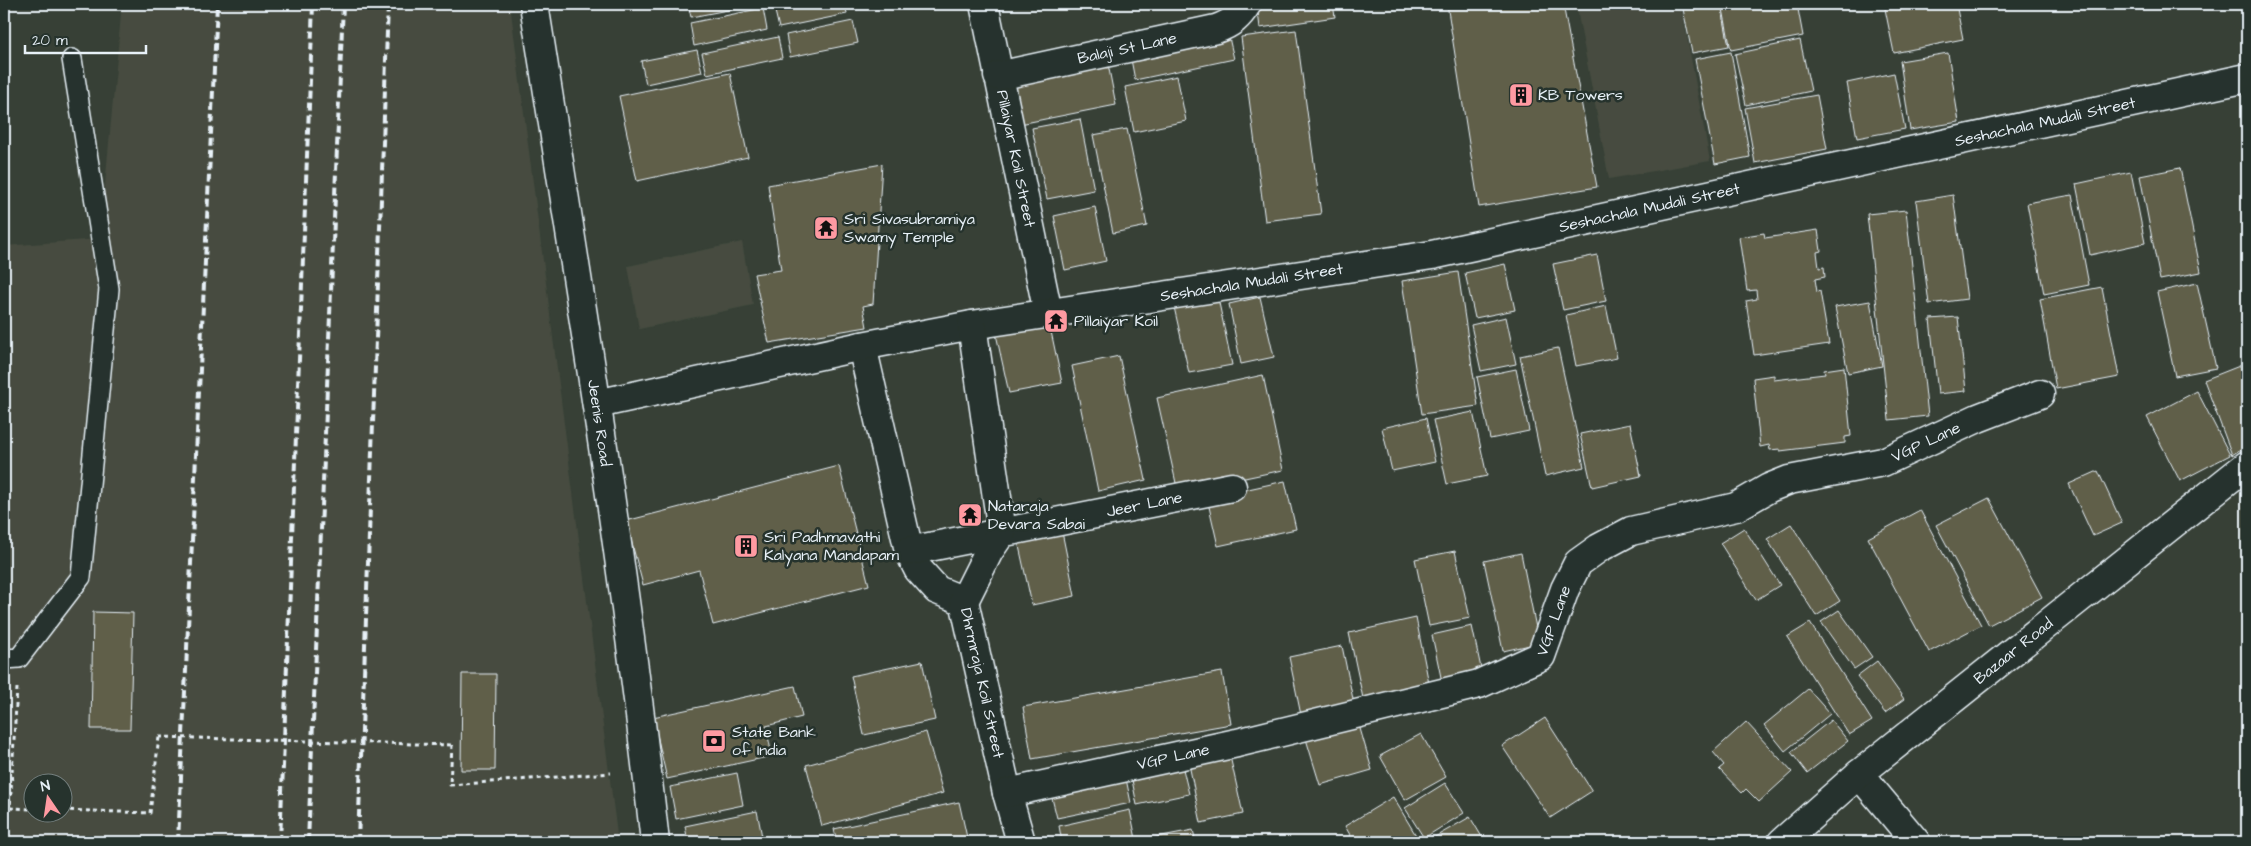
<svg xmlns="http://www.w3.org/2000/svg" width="2251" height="846" viewBox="0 0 2251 846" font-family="'Architects Daughter',sans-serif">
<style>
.built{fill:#464c40;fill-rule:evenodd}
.building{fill:#605e4a;stroke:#e8f1f8}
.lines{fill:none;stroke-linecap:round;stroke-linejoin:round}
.lane-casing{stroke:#e8f1f8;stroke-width:22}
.street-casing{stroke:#e8f1f8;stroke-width:31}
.secondary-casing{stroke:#e8f1f8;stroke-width:31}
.path{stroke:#e8f1f8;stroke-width:3;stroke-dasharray:4 4;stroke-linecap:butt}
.lane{stroke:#26332d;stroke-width:19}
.street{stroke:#26332d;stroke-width:28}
.secondary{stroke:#26332d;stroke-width:28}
.rail{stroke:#e8f1f8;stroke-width:4;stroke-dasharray:8 4;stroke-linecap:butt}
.path-bridge{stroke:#e8f1f8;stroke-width:3;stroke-dasharray:4 4;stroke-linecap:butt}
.labels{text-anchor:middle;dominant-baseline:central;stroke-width:5;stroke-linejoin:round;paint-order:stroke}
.street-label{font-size:16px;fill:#e8f1f8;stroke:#26332d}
.poi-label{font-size:16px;fill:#e8f1f8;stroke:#26332d;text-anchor:start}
</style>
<rect width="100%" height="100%" fill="#374036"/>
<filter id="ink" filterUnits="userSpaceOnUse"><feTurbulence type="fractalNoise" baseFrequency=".02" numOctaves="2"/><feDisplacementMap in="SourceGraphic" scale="10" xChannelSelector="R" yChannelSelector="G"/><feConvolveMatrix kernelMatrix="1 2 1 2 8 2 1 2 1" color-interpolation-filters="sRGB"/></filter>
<g filter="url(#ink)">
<path class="built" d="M122 4H510L618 842H4V246L100 239ZM32 784H62V814H32Z
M1576 4H1681L1710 161 1609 179Z
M742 242 753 305 639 329 628 266Z"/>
<path class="building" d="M688 4H759L691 17Z
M788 4H845L847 14 779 28 774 7Z
M1257 4H1333L1335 17 1260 28Z
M1447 4H1563L1597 187 1479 207Z
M1682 4H1721L1729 46 1692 53Z
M1722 4H1797L1803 36 1731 50Z
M1884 4H1956L1963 39 1894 53Z
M763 8 767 30 694 46 690 23Z
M853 21 858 43 790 57 786 35Z
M1227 29 1234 59 1135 80 1129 49Z
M1296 30 1321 214 1265 221 1241 37Z
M778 37 782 58 707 74 702 53Z
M1800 40 1811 91 1746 105 1735 54Z
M697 50 702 72 646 84 641 61Z
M1731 52 1750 157 1715 164 1695 59Z
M1948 53 1959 122 1910 130 1900 61Z
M1107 59 1116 105 1020 124 1010 78Z
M730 73 748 157 637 181 619 96Z
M1894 73 1905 129 1857 138 1847 83Z
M1177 76 1186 121 1134 132 1125 87Z
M1817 95 1827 149 1755 163 1745 108Z
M1080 119 1094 190 1047 199 1032 128Z
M1127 129 1147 226 1113 233 1093 135Z
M882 164 873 304 863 306 867 327 769 343 754 274 781 270 768 185Z
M2180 168 2201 272 2160 280 2140 176Z
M2131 172 2145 243 2090 255 2076 184Z
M1953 195 1967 299 1929 304 1916 201Z
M2072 195 2089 285 2044 294 2027 203Z
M1095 207 1106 261 1065 270 1054 216Z
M1906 210 1928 416 1889 420 1867 214Z
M1818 230 1821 251 1817 252 1819 268 1824 267 1825 277 1815 279 1817 292 1820 291 1829 344 1754 355 1746 301 1757 299 1756 290 1747 291 1739 237 1764 233 1765 238Z
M1597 255 1606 301 1563 310 1553 264Z
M1505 264 1515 310 1475 318 1465 273Z
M1458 272 1478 406 1422 414 1402 281Z
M2197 283 2216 368 2175 376 2157 292Z
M2102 287 2119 377 2056 389 2040 299Z
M1260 297 1274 357 1241 364 1229 304Z
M1218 298 1232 365 1189 373 1174 307Z
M1870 301 1882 366 1848 373 1835 307Z
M1606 306 1617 358 1576 366 1566 315Z
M1506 317 1516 364 1481 371 1471 325Z
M1958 317 1966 391 1938 394 1930 319Z
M1049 322 1062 383 1009 393 996 334Z
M1558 348 1584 467 1545 476 1520 356Z
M1119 356 1146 480 1098 491 1072 366Z
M2247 363V445L2232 455 2204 380Z
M1844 367 1851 436 1845 437V443L1780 451V449L1770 450 1769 445 1760 447 1753 378 1774 375V380L1825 374 1824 370Z
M1516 369 1529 431 1490 439 1477 377Z
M1263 375 1283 470 1178 492 1157 398Z
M2197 391 2230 455 2180 481 2147 417Z
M1473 412 1487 476 1447 484 1433 420Z
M1426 418 1435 462 1392 471 1382 428Z
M1630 424 1641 476 1592 487 1580 434Z
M839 466 869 585 713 625 699 570 643 585 626 521Z
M2098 471 2122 523 2093 536 2069 484Z
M1285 481 1296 529 1218 546 1207 498Z
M1989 498 2042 597 1989 625 1936 525Z
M1920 510 1981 625 1929 652 1868 538Z
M1791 524 1840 601 1816 616 1767 539Z
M1061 527 1075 596 1032 605 1017 537Z
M1744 528 1780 585 1756 600 1720 543Z
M1455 551 1470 618 1429 626 1415 559Z
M1521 553 1539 643 1503 651 1484 561Z
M1839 610 1872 657 1854 669 1821 622Z
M93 612 133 613 130 729H91Z
M1416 618 1430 689 1364 703 1349 633Z
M1810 623 1872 721 1849 735 1787 637Z
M1472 626 1482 673 1442 682 1432 635Z
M1342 646 1355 709 1302 720 1289 657Z
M922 661 935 720 864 735 851 676Z
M1877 661 1904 699 1885 713 1857 676Z
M1222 672 1231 724 1032 759 1023 707Z
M462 674H496L495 770H461Z
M795 686 802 717 766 726 772 756 667 779 653 717Z
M1808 689 1830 714 1785 751 1764 725Z
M1545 718 1592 791 1550 818 1502 746Z
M1831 720 1848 741 1807 773 1791 752Z
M1746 722 1792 772 1759 802 1746 789 1742 793 1719 769 1724 765 1713 752Z
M1359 725 1372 770 1320 785 1306 739Z
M926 732 943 793 822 826 806 765Z
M1421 734 1446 777 1405 800 1380 756Z
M1230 756 1243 814 1201 823 1189 764Z
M1182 765 1189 794 1137 805 1131 775Z
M737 773 743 805 676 819 670 787Z
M1125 774 1131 803 1057 818 1050 790Z
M1445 783 1464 813 1424 838 1405 808Z
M1393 797 1420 842H1354L1345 826Z
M959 802 968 842H837L834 829Z
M1130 810 1136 839 1123 842H1062L1059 826Z
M757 811 763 842H688L685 826Z
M1470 817 1485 842H1426Z
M1193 830 1196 842H1136V841Z"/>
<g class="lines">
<defs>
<path id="lane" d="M4 659 19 658 81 577 109 289 72 59"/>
<g id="street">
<path id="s1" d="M534 4C578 283 624 562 655 842"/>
<path id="s2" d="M984 4 1048 313"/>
<path id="s3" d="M998 76 1216 29C1231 24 1239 17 1247 4"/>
<path id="s4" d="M862 346 909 551 918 569 937 590 964 601 1007 793 1021 842"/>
<path id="s5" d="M597 404 862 346 972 325 1432 255 2247 78"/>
<path id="s6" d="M909 551 1232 487"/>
<path d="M964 601 989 551 1002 532 972 325"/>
<path d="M1859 774 1916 842"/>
<path id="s7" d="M1007 793 1237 743 1479 684 1541 656 1565 589 1578 563 1599 548 1631 531 1736 507 1769 488 1789 480 1883 462 1978 418 2040 394"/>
</g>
<g id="secondary">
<path id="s8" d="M1782 842 1859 774 2247 465"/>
</g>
</defs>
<use href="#lane" class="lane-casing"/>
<use href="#street" class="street-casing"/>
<use href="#secondary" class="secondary-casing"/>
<path class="path" d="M17 688 10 808 32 809
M452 745 450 785 611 773
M62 810 150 813 159 737"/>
<use href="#lane" class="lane"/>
<use href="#street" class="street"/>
<use href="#secondary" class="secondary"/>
<path class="rail" d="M178 842 217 4
M280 842 313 4
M308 842 343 4
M358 842 388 4"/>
<path class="path-bridge" d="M159 737 452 745"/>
</g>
</g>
<defs>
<symbol id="building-square" viewBox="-11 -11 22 22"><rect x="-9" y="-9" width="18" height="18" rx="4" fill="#ff9aa2" stroke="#26332d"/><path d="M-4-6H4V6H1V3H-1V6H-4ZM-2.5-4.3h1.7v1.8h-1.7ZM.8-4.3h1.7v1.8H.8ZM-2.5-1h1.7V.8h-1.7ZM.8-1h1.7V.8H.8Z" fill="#111"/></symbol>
<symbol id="temple-square" viewBox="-11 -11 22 22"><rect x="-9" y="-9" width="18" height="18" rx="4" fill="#ff9aa2" stroke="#26332d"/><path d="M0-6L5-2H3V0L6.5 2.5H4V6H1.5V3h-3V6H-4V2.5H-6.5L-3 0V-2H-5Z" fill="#111"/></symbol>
<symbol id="bank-square" viewBox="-11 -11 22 22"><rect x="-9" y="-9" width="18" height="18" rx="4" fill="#ff9aa2" stroke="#26332d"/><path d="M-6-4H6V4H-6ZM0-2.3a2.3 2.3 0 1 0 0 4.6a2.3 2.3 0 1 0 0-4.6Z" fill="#111"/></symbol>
</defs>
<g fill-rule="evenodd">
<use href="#building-square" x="1507" y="81" width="28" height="28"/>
<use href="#temple-square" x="812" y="214" width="28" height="28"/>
<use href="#temple-square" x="1042" y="307" width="28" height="28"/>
<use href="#temple-square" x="956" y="501" width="28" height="28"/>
<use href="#building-square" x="732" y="532" width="28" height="28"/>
<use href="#bank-square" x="700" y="727" width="28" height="28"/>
</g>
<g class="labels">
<g class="street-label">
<text stroke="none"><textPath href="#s3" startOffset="132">Balaji St Lane</textPath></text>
<text stroke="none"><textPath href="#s5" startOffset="1476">Seshachala Mudali Street</textPath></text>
<text stroke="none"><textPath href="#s2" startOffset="158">Pillaiyar Koil Street</textPath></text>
<text stroke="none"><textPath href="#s5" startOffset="1071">Seshachala Mudali Street</textPath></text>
<text stroke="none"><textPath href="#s5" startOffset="666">Seshachala Mudali Street</textPath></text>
<text stroke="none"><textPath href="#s1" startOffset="424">Jeenis Road</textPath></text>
<text stroke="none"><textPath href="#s7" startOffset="1025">VGP Lane</textPath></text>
<text stroke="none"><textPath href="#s6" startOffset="240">Jeer Lane</textPath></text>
<text stroke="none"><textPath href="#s7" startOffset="590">VGP Lane</textPath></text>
<text stroke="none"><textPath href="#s8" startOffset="300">Bazaar Road</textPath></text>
<text stroke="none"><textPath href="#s4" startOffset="372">Dhrmraja Koil Street</textPath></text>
<text stroke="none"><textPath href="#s7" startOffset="170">VGP Lane</textPath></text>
</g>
<g class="poi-label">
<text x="1538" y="95">KB Towers</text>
<text x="844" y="219">Sri Sivasubramiya<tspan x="844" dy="18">Swamy Temple</tspan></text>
<text x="1074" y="321">Pillaiyar Koil</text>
<text x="988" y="506">Nataraja<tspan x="988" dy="18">Devara Sabai</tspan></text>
<text x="764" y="537">Sri Padhmavathi<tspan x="764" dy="18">Kalyana Mandapam</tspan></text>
<text x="732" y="732">State Bank<tspan x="732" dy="18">of India</tspan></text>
</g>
</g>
<rect width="2251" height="846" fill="none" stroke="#26332d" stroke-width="20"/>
<rect x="10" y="10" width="2231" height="826" fill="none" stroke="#e8f1f8" stroke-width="2" filter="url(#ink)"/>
<g transform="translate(48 798) rotate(347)"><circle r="24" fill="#26332d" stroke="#747f7e"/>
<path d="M0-4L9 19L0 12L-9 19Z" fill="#ff9aa2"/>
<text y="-8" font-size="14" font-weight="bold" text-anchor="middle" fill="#e8f1f8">N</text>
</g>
<path d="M25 45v8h121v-8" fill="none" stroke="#e8f1f8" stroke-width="2.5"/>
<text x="32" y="45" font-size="15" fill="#e8f1f8" stroke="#26332d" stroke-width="4" paint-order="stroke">20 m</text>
</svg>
